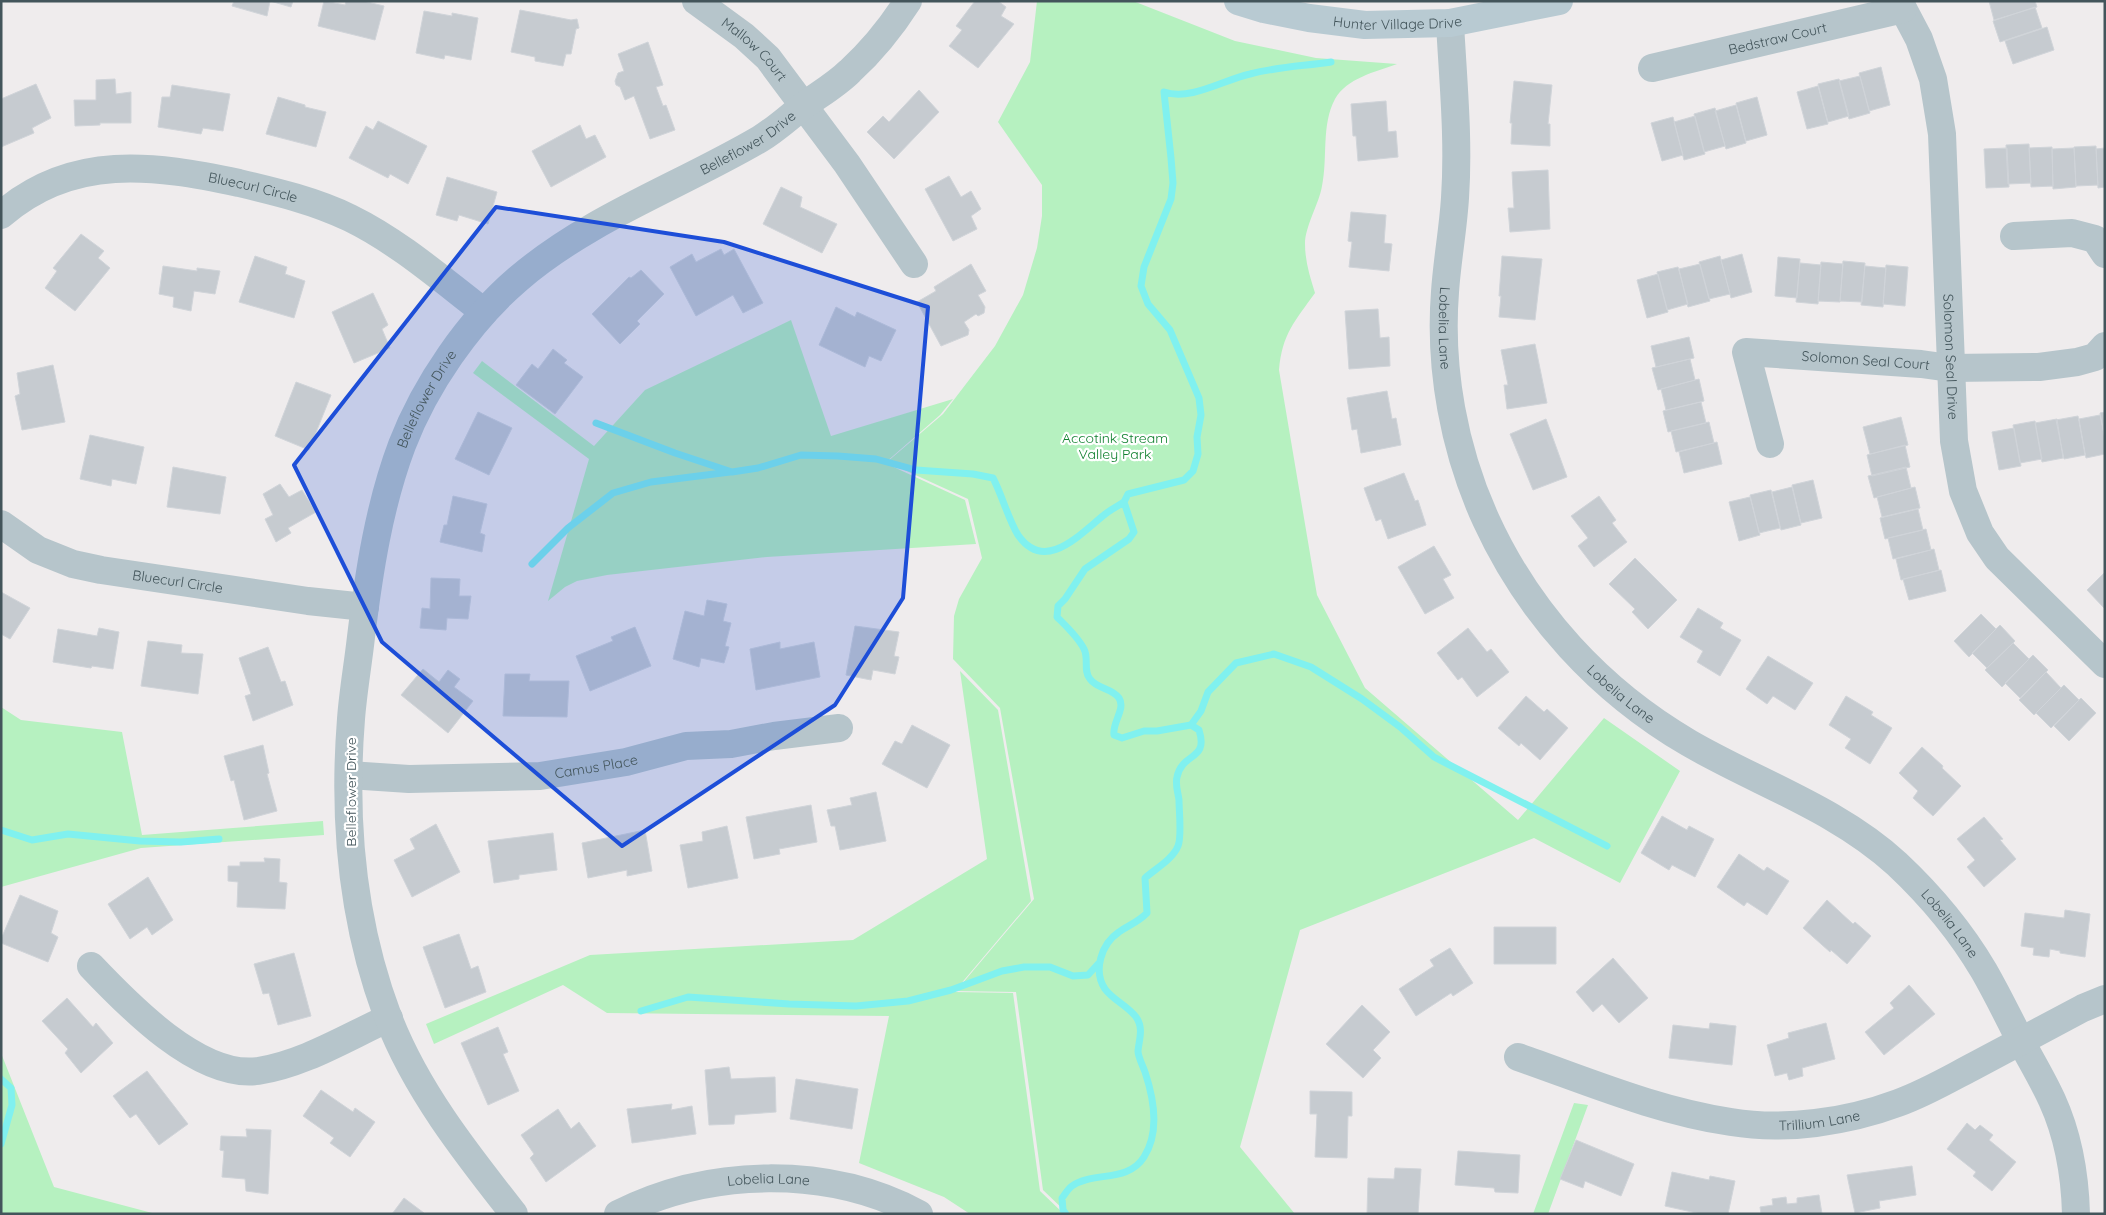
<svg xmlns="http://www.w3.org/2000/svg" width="2106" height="1215" viewBox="0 0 2106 1215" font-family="Quicksand,sans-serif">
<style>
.green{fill:#b6f1c0}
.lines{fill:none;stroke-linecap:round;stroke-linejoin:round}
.stream{stroke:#80f1ef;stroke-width:7}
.building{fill:#c6cbd0;stroke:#d0d4d9}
.street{stroke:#b6c5cb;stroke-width:28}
.secondary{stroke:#b8cad2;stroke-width:28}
.marked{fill:#1d4ed8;fill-opacity:0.2;stroke:#1d4ed8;stroke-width:4;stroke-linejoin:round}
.labels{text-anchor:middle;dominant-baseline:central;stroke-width:4.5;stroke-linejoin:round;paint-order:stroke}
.street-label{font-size:14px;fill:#43555b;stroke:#fff}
.park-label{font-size:14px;fill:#10802f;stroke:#fff}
</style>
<rect width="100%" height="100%" fill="#efeced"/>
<path class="green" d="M1037 1H1133L1235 41 1316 58 1397 64C1375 72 1347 78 1335 99 1321 125 1328 158 1322 186 1319 204 1305 226 1305 244 1305 261 1310 277 1315 293 1295 321 1282 334 1279 370L1317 595 1365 688 1518 820 1604 718 1680 771 1620 883 1534 838 1300 930 1240 1147 1295 1214H1068L1043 1190 1016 992 956 991 1034 899 1000 708 953 659 954 616 959 599 982 558 968 499 887 462 943 414 995 346 1023 295 1037 248 1042 216V185L998 122 1030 62Z
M791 320 831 436 953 399 940 415 885 463 965 500 976 544 767 557 607 575 577 581 565 587 548 601 589 459 473 373 482 361 594 446 645 390Z
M960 671 998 710 1031 901 954 992 1013 993 1040 1191 1064 1214H970L944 1197 859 1163 889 1016 607 1013 563 985 434 1044 426 1024 590 955 853 940 987 859Z
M1 707 21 720 122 732 142 835 323 821 324 835 141 848 1 887Z
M1 1053 54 1187 156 1214H1Z
M1574 1103 1588 1105 1548 1214H1533Z"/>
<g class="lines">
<path class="stream" d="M596 423 675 453 732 472 758 468 801 455 838 456 876 459 916 470 973 474 993 478C1002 495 1009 521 1018 535 1045 574 1080 534 1104 515 1110 510 1118 506 1124 502
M532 564 568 528 613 493 651 482 730 472
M1191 725 1201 711 1208 692 1236 663 1274 654 1311 667 1362 699 1400 727 1434 757 1607 846
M1 830 32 840 68 834 140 841 181 842 219 839
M641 1011 688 997 789 1004 856 1006 908 1001 951 990 1002 971 1024 967H1050L1073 976 1088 975 1098 964
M1 1079 11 1088 12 1105 1 1144
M1066 1214 1063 1210 1062 1198C1065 1194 1068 1189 1072 1186 1093 1171 1128 1183 1144 1157 1160 1132 1154 1099 1145 1072 1143 1066 1138 1057 1138 1051 1139 1040 1144 1028 1136 1017 1128 1006 1113 1000 1105 989 1093 971 1101 944 1119 932 1130 924 1137 923 1147 913L1145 878C1155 869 1173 859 1178 846 1182 837 1179 811 1179 800 1178 792 1175 785 1177 777 1182 752 1209 761 1199 730L1191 725 1157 731H1144L1122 738 1114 735C1112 722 1126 709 1119 698 1112 688 1097 689 1090 679 1083 671 1089 658 1084 649 1078 637 1066 626 1057 617L1058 606 1065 599 1085 569 1129 539 1134 532 1124 502 1128 494 1184 480 1193 471 1198 454 1197 437 1201 415 1199 398 1170 330 1148 304 1141 286 1144 267 1171 199 1173 183 1171 158 1164 92C1191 101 1223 80 1250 74 1276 67 1304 66 1331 62"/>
</g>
<path class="building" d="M234 1H293L291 7 270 1 267 16 232 6Z
M324 1 345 5 346 1H363L384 6 375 40 318 26Z
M975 1H998L1006 7 1001 16 1014 24 978 68 949 46 962 30 956 26Z
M1989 1H2035L2037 7 1994 20Z
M2035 7 2042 28 2000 42 1993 21Z
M520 10 571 20 577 19 579 28 576 29 571 54H566L563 66 535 61V57L511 52Z
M424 11 452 16V13L478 18 471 60 445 55 444 59 416 53Z
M2047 27 2054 50 2013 64 2005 41Z
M648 42 663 85 656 87 663 106 666 105 675 130 650 139 634 96 625 100 620 87 616 85 615 81 618 73 624 71 618 54Z
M1881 67 1890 105 1869 111 1859 73Z
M1860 76 1870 113 1849 119 1839 81Z
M115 79 116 94 131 92V123H100V125L75 126 74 100H96V80Z
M1839 79 1849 116 1828 122 1818 84Z
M1514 81 1552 85 1548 124H1550V146L1511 144 1512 123H1510Z
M36 84 51 118 32 128 34 133 1 147V99Z
M172 85 230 94 223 131 203 128 201 134 158 127 162 97H170Z
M1818 86 1828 124 1807 129 1797 92Z
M919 90 939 112 894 159 867 132 883 116 889 122Z
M278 97 305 105V107L326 112 316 147 266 134Z
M1757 97 1767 135 1746 141 1736 103Z
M1386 101 1388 132 1396 131 1398 157 1358 161 1356 136H1353L1351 104Z
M1736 105 1746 143 1726 149 1715 111Z
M1715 108 1725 146 1704 152 1694 114Z
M1695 116 1705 154 1684 160 1674 122Z
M1673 117 1683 155 1662 161 1651 123Z
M378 121 427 146 408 184 390 174 388 178 349 158 366 126 373 130Z
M580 125 586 139 595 135 606 157 551 187 532 151Z
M2029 144 2031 183 2008 184 2006 145Z
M2096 146 2098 185 2076 186 2074 147Z
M2052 147 2053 186 2031 187 2029 148Z
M2007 148 2009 187 1986 188 1984 149Z
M2074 148 2076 187 2053 189 2052 149Z
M2105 148V187L2098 188 2096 149Z
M1548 170 1550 229 1510 232 1508 208H1514L1512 172Z
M949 176 961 197 971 191 981 209 971 216 977 229 953 241 925 189Z
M447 177 497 192 488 224 459 215 457 221 436 215Z
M781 187 802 197 800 207 837 224 822 253 763 224Z
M1351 212 1386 215 1384 243 1392 244 1389 271 1349 267 1352 242 1348 241Z
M81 234 104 251 98 258 110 268 75 311 45 288 57 271 53 268Z
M721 249 724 255 734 249 763 303 743 313 733 295 696 316 670 267 692 254 696 262Z
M1742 254 1752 292 1731 298 1721 260Z
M255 256 287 267 285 274 305 281 294 318 239 302Z
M1502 256 1542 259 1535 320 1499 317 1501 296H1499Z
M1720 256 1730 294 1709 299 1699 262Z
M1778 257 1800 259 1797 298 1775 296Z
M1843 261 1865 263 1862 302 1840 301Z
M1821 262 1843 264 1840 302 1818 301Z
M1800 263 1821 265 1818 304 1796 302Z
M971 264 986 291 978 295 985 307 984 313 978 316 976 314 964 322 969 330 968 335 941 346 917 302 936 291 934 287Z
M1700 264 1710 301 1688 307 1679 269Z
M1886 265 1908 267 1905 306 1883 304Z
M163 266 197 271V268L220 271 215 294 194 291 191 311 173 307 174 297 159 294Z
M1865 266 1886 268 1883 307 1861 305Z
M1678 267 1688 304 1667 310 1657 272Z
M641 270 664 294 637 321 640 324 620 344 592 314 629 277 631 278Z
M1658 274 1668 312 1647 318 1637 280Z
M373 293 388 325 382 329 390 348 354 363 332 312Z
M836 307 855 317 857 312 896 330 881 361 869 356 865 367 819 345Z
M1378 309 1380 338 1389 337 1390 366 1349 369 1345 311Z
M1689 337 1694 358 1656 367 1651 346Z
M1535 344 1547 403 1507 409 1504 385H1508L1501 350Z
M553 349 567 360 564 363 583 377 555 414 516 385 532 364 538 369Z
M1690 359 1695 380 1658 390 1652 368Z
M53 365 65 422 22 430 15 396 20 394 17 373Z
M1699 379 1704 401 1666 410 1661 389Z
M296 382 331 395 309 450 275 436Z
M1387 391 1392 419 1396 418 1401 445 1361 453 1357 429 1352 430 1347 398Z
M1701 402 1706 423 1668 432 1663 411Z
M478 412 512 428 489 475 455 459Z
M2105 412V439L2100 413Z
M2100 415 2105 439V454L2086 458 2079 419Z
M2078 416 2085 455 2064 459 2056 420Z
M1901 417 1908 445 1870 454 1863 427Z
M1546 419 1567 477 1533 490 1510 434Z
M2057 419 2063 458 2042 462 2035 423Z
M2035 421 2042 459 2020 463 2013 425Z
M1709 422 1714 443 1676 452 1671 431Z
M2014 428 2021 466 1999 470 1992 432Z
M90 435 144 447 136 484 112 479 111 486 80 479Z
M1717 442 1722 464 1684 473 1679 452Z
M1905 445 1910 467 1872 476 1867 455Z
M173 467 226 477 220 514 167 507Z
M1906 467 1911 488 1874 498 1868 476Z
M1404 473 1415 501 1418 500 1426 525 1388 539 1381 519 1376 521 1364 488Z
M1813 480 1822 518 1801 523 1792 485Z
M280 484 289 497 302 490 316 512 288 528 291 533 276 542 265 519 273 515 263 494Z
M1792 487 1801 525 1781 530 1772 492Z
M1915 487 1920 508 1882 517 1877 497Z
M1771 490 1780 528 1759 533 1750 495Z
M453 496 487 504 480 533 485 535 482 552 440 542 444 525H447Z
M1599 496 1616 520 1612 523 1627 542 1594 567 1578 546 1588 538 1571 516Z
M1750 497 1760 535 1739 541 1729 502Z
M1918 509 1923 530 1885 539 1880 518Z
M1926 529 1931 550 1893 559 1888 538Z
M1434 546 1451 575 1443 579 1454 598 1425 614 1398 567Z
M1934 549 1939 570 1901 580 1896 559Z
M1635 558 1677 600 1648 629 1632 612 1635 609 1609 584Z
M1941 570 1946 591 1909 600 1903 579Z
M2105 572V608H2104L2087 590Z
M431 578 460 579 459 596H471L468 619 447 618 446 630 420 628 422 608 430 609Z
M1 592 30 608 10 639 1 634Z
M707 600 727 604 723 621 731 623 725 646 729 647 724 663 701 658 699 667 673 659 685 611 704 616Z
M1698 608 1723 623 1720 628 1741 640 1720 676 1697 662 1703 651 1680 637Z
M1981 614 1996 629 1969 657 1954 641Z
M2000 625 2015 641 1987 668 1972 653Z
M855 626 899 632 894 656 899 657 895 674 873 670 871 680 846 675Z
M635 627 651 666 590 691 576 656 613 641 611 637Z
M99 628 119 632 113 669 92 666 91 668 53 662 58 629 97 636Z
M1468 628 1487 652 1491 649 1509 672 1477 697 1462 677 1458 680 1437 653Z
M148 641 182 645 181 653 203 654 198 694 141 686Z
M780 642V649L814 642 820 677 756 690 750 649Z
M2013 643 2029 659 2002 687 1985 670Z
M268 647 281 682 285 681 293 705 253 721 245 696 251 694 239 658Z
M2033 655 2048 670 2020 698 2005 683Z
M1768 656 1813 683 1795 710 1773 696 1767 704 1746 689Z
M423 669 439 682 448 670 460 679 454 687 473 701 448 733 401 695Z
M2046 672 2061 688 2034 715 2019 700Z
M505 674H530L529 681H569L567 717 503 716Z
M2064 685 2079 700 2051 728 2036 713Z
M1526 696 1544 712 1547 709 1568 728 1540 760 1521 743 1519 746 1498 728Z
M1846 696 1873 712 1871 715 1892 728 1870 764 1845 748 1851 739 1829 725Z
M2081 698 2096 713 2069 741 2054 726Z
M912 725 950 745 927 788 882 764 895 741 902 744Z
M263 745 269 773 267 774 277 811 244 820 234 780 231 781 224 756Z
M1922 747 1943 766 1942 768 1961 786 1933 816 1913 798 1918 791 1899 773Z
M876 792 886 841 840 850 835 826H831L827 810 852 805 850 798Z
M811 805 817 842 779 849 780 854 754 859 746 817Z
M1662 816 1687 830 1689 826 1714 839 1695 877 1672 865 1669 870 1641 853Z
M1984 817 2003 839 2000 840 2016 859 1984 887 1967 867 1975 860 1957 839Z
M436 824 460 872 412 897 394 860 415 849 410 839Z
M727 826 738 878 688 888 680 845 703 841 702 832Z
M645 830 652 871 627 876V870L588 878 582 843Z
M553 833 557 870 519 875V879L494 883 488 841Z
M1739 854 1764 871 1767 867 1789 881 1767 915 1747 902 1744 906 1717 887Z
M264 858 280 859 279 882 287 883 285 909 237 907 238 882 228 881V866H240V862H265Z
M148 877 173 920 152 935 147 927 130 939 108 904Z
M20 895 58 911 51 933 58 937 48 962 1 943V939Z
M1827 900 1853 924 1855 922 1871 936 1847 964 1831 950 1830 952 1803 928Z
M2065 910 2090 914 2085 957 2060 953V951L2050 949 2049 957 2033 955 2034 948 2021 946 2025 913 2064 918Z
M1494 927H1556V964H1494Z
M459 934 471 969 478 966 486 992 445 1008 423 947Z
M1450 948 1473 983 1453 996 1451 993 1416 1016 1399 989 1434 966 1430 960Z
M294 953 311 1016 278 1025 269 993 263 994 254 964Z
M1613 958 1648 998 1619 1023 1602 1004 1593 1012 1576 992Z
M1909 985 1935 1014 1884 1055 1865 1032 1894 1008 1890 1003Z
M67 998 93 1027 96 1023 113 1043 81 1073 65 1053 68 1049 42 1021Z
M1362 1005 1390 1032 1373 1050 1381 1058 1363 1078 1326 1044Z
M1710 1023 1736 1026 1732 1065 1669 1058 1673 1025 1709 1029Z
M1826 1023 1835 1059 1802 1068 1803 1076 1789 1080 1787 1073 1775 1076 1767 1045 1789 1038 1788 1033Z
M498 1027 508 1052 503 1054 519 1091 488 1105 461 1043Z
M729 1067 731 1079 775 1077 776 1112 735 1115 734 1124 709 1125 705 1070Z
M147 1071 188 1124 159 1145 136 1114 130 1118 113 1096Z
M796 1079 858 1089 852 1129 790 1119Z
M321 1090 353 1112 355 1108 375 1122 350 1157 330 1143 334 1138 303 1116Z
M1310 1091 1352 1092V1116H1348L1347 1158 1315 1157 1317 1114H1310Z
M672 1104 671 1110 692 1106 696 1134 632 1143 627 1109Z
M558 1109 571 1129 579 1122 596 1146 546 1182 530 1158 534 1154 521 1135Z
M1967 1123 1975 1130 1980 1125 1993 1135 1989 1140 2016 1162 1992 1191 1973 1176 1976 1172 1947 1149Z
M246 1129 271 1130 268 1194 246 1191 245 1179 222 1177 224 1151 220 1150 221 1136 247 1137Z
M1576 1140 1634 1164 1621 1196 1585 1181 1583 1188 1560 1179Z
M1458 1151 1520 1155 1518 1193 1495 1192 1494 1188 1455 1185Z
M1912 1166 1916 1195 1879 1201 1880 1208 1855 1213 1847 1175Z
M1395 1168 1421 1169 1418 1214H1367L1368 1178 1394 1179Z
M1672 1172 1709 1180 1710 1176 1735 1181 1728 1214H1701L1665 1206Z
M1819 1195 1822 1214H1761L1760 1207 1773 1205 1772 1199 1786 1197 1787 1204 1797 1203V1198Z
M404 1198 424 1213 392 1214Z"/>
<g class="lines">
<g class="street">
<path id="s1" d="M696 1 744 36 768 58 847 164 914 264"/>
<path id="s2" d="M1899 1 1919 39 1933 79 1942 134 1954 441 1963 491 1980 533 1997 558 2105 664"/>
<path id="s3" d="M1450 23C1453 81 1459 139 1455 198 1453 230 1447 261 1445 292 1439 369 1454 450 1486 520 1529 614 1600 691 1689 743 1758 783 1837 809 1897 864 1930 895 1961 932 1984 971 1996 992 2007 1014 2018 1036 2029 1057 2042 1078 2052 1100 2068 1135 2075 1175 2076 1214"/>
<path id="s4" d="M1652 68 1903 9"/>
<path id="s5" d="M1 215C72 153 154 165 239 183 277 192 315 201 350 218 399 242 441 279 484 312"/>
<path d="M2014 236 2072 233 2095 239 2105 254"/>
<path id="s6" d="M1770 444 1746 352 1921 364 1950 368 2039 367 2077 362 2095 357 2105 346"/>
<path id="s7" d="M1 524 38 550 73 564 101 570 308 601 365 607"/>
<path id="s8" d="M349 775 409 779 540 776 626 762 686 746 731 744 774 736 839 728"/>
<path d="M91 966C128 1005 199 1079 258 1071 304 1064 347 1037 389 1018"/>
<path id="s9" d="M1518 1057C1587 1081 1657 1111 1731 1122 1785 1131 1847 1122 1898 1103 1926 1093 1951 1078 1976 1065 2012 1046 2048 1027 2083 1008L2105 999"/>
<path id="s10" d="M514 1214C466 1153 416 1090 388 1017 352 922 343 820 351 719 353 692 358 664 361 637 369 572 379 506 402 445 425 385 469 321 518 279 589 218 680 186 760 139 775 130 788 118 802 107 818 95 836 85 850 71 872 51 892 26 908 1"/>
<path id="s11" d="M618 1214C709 1168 828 1165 919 1214"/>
</g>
<path class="secondary" id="s12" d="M1238 1 1264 9 1309 18 1365 25 1450 23 1559 1"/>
</g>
<path class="marked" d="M496 207 724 242 928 307 903 598 835 705 622 846 382 642 294 465Z"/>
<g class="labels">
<g class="street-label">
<text stroke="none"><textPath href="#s12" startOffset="162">Hunter Village Drive</textPath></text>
<text stroke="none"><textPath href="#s4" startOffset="129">Bedstraw Court</textPath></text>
<text stroke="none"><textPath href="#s1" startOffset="76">Mallow Court</textPath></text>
<text stroke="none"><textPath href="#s10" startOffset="1289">Belleflower Drive</textPath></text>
<text stroke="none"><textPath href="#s5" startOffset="265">Bluecurl Circle</textPath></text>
<text stroke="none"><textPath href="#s3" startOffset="306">Lobelia Lane</textPath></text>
<text stroke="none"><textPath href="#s2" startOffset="364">Solomon Seal Drive</textPath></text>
<text stroke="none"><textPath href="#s6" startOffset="215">Solomon Seal Court</textPath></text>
<text stroke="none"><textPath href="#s10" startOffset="869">Belleflower Drive</textPath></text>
<text stroke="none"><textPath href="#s7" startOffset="189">Bluecurl Circle</textPath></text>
<text stroke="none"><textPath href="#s3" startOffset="726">Lobelia Lane</textPath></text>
<text stroke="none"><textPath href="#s8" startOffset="248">Camus Place</textPath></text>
<text transform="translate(351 792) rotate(-90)">Belleflower Drive</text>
<text stroke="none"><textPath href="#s3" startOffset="1131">Lobelia Lane</textPath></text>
<text stroke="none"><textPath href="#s9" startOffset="312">Trillium Lane</textPath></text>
<text stroke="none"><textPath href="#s11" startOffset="156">Lobelia Lane</textPath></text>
</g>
<g class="park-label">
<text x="1115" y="438">Accotink Stream<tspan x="1115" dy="16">Valley Park</tspan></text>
</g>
</g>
<rect width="2106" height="1215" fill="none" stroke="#43555b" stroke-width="5"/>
</svg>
